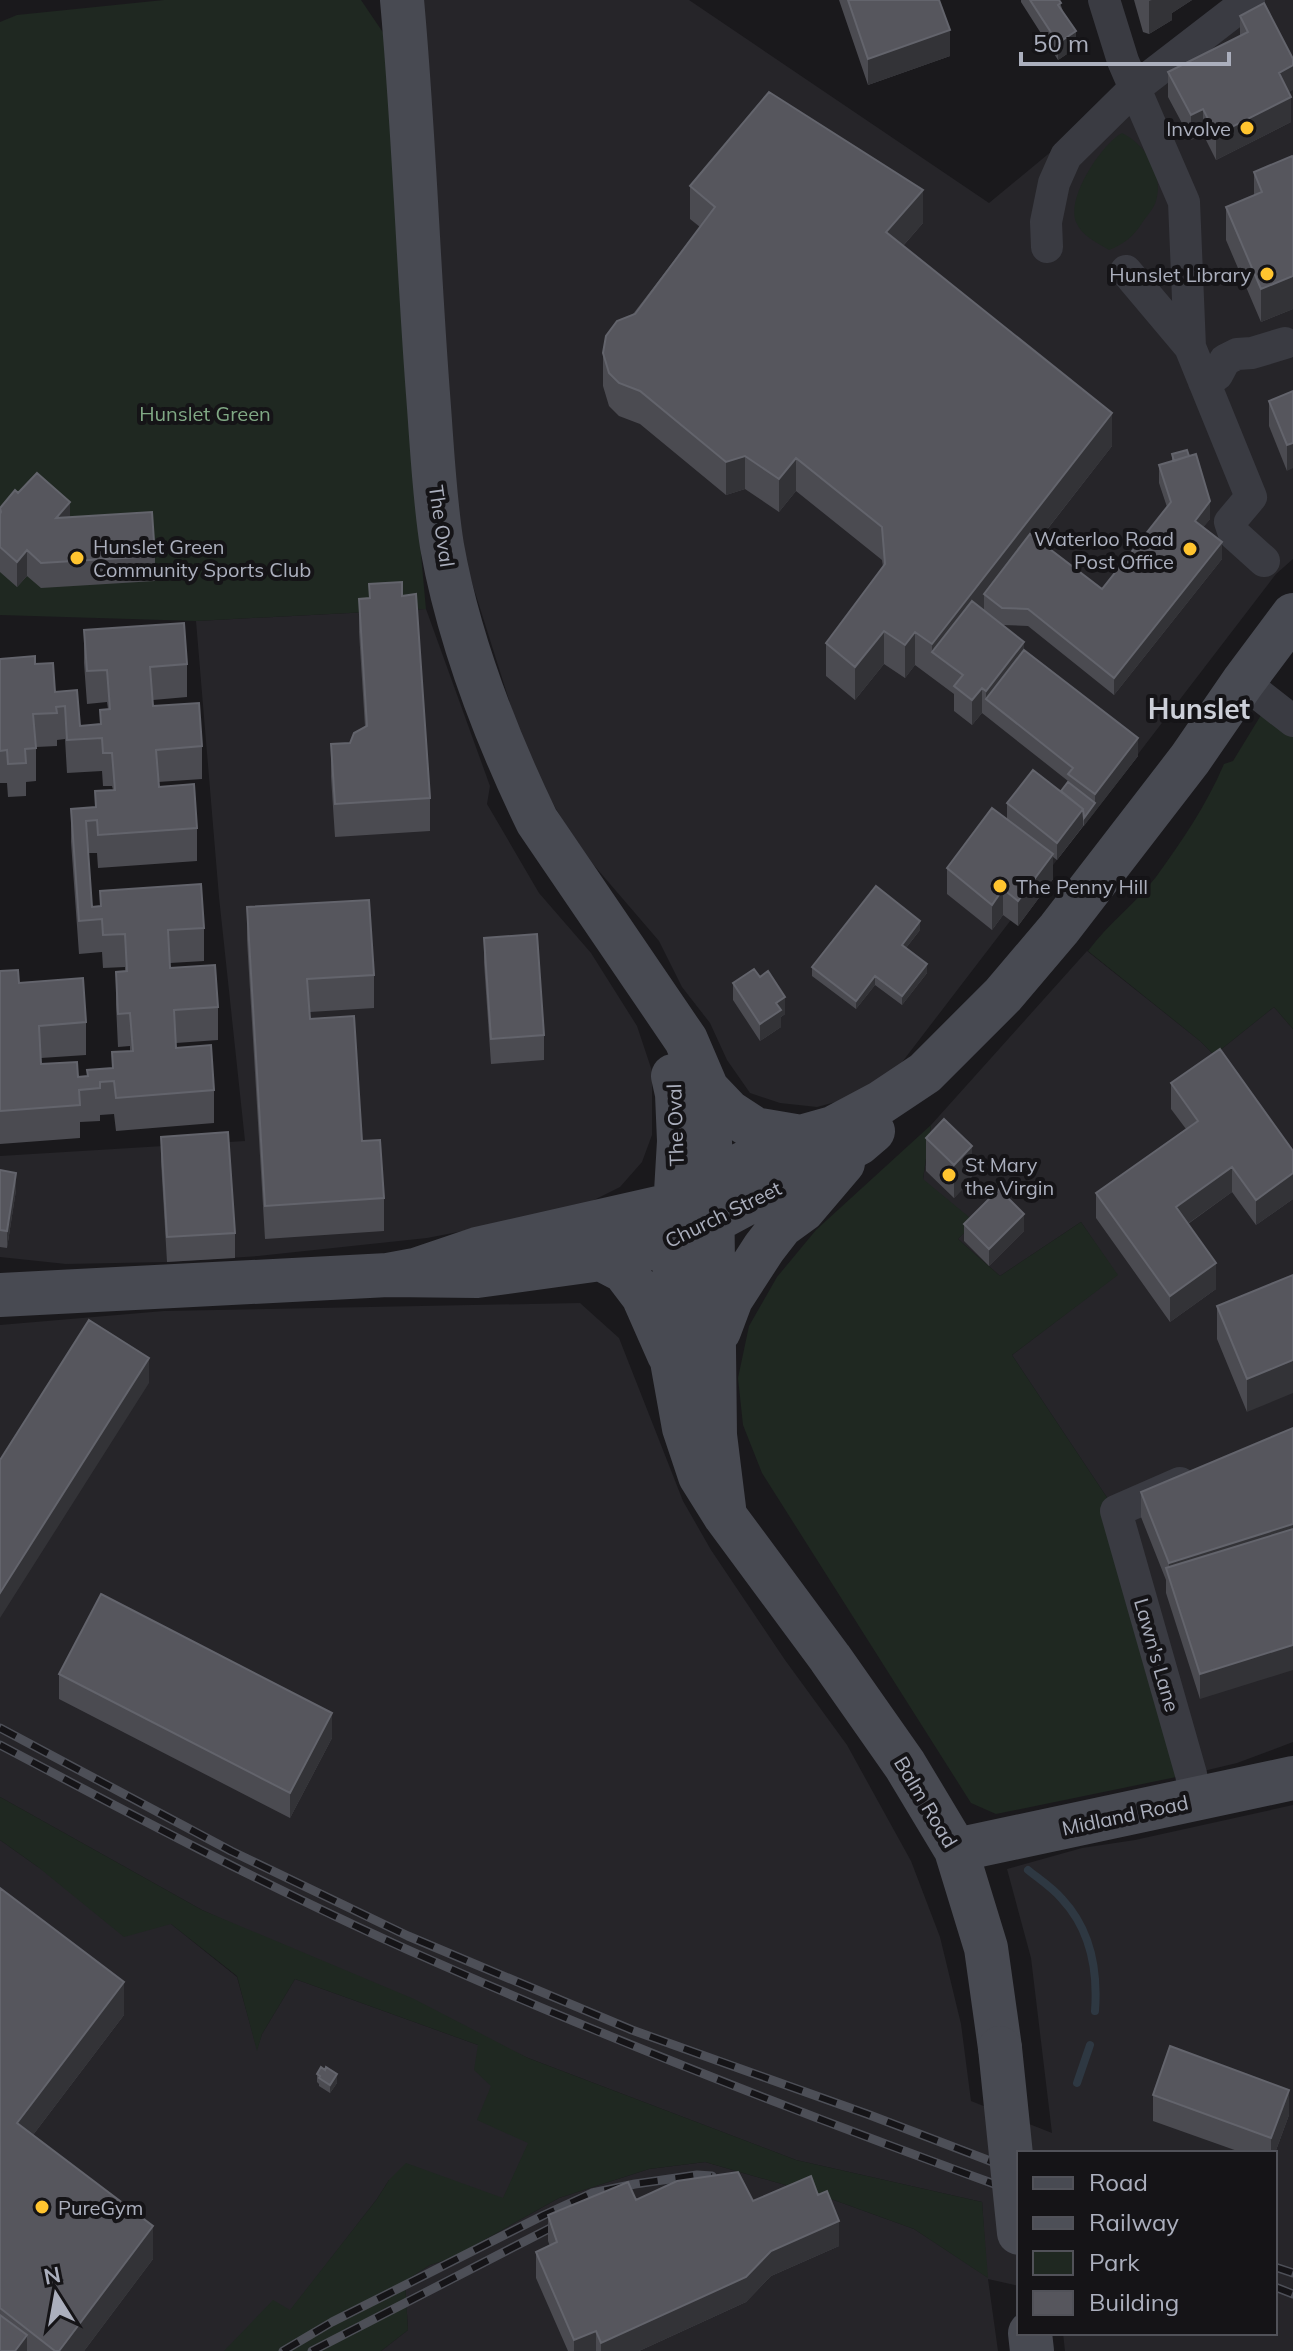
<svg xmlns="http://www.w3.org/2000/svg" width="1293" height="2351" viewBox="0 0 1293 2351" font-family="Mulish,sans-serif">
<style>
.built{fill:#262529}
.green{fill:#1f2821}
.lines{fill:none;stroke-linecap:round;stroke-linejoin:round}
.stream{stroke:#2e3842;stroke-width:8}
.street{stroke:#3a3b42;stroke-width:32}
.secondary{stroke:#484a52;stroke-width:44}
.rail-casing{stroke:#4d4f57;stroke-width:9}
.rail{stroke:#151417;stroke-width:6;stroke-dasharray:18;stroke-linecap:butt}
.secondary-bridge{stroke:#484a52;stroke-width:44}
.wall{fill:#4b4b51}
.shaded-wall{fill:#333337}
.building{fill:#56565d;stroke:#63646c;stroke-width:2}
.poi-dot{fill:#ffc42f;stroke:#151417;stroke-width:3}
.labels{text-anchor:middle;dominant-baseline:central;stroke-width:8;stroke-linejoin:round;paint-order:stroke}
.poi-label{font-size:20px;fill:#abafbd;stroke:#151417;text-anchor:start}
.park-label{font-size:20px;fill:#80a985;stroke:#151417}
.street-label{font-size:20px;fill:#abafbd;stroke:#151417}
.district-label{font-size:28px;font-weight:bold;fill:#cccfd8;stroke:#151417}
</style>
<rect width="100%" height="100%" fill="#1a191c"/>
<path class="built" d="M417 0H689L989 203 1234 0H1293V559L1276 574 893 1074 854 1097 817 1107 780 1103 750 1093 727 1060 710 1023 682 987 659 941 592 863 561 818 535 771 515 719 468 570 456 514Z
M426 609 490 786 487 804 539 893 591 953 637 1026 652 1071V1135L642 1162 620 1187 590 1202 541 1216 427 1238 258 1256 167 1262 66 1264 0 1257V1156L245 1141 219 897 196 621Z
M1087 951 1200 1041 1214 1055 1274 1007 1293 1029V1742L1237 1763 1191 1774 1116 1511 1012 1355 1117 1275 1081 1222 1000 1276 958 1239 974 1222 923 1180 931 1125Z
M580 1303 619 1338 683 1501 711 1550 785 1660 847 1745 911 1861 940 1937 961 2024 971 2101 1052 2133 1031 1958 1007 1869 1082 1848 1135 1840 1293 1805V2351H1065L1063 2333H1275V2153H1019V2286L988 2279 998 2351H381L408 2330 405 2281 430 2265 452 2258 559 2198 649 2169 705 2162 820 2195 914 2229 987 2277 982 2202 796 2160 528 2058 202 1910 0 1797V1325L164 1311Z
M0 1840 38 1867 171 1924 237 1977 257 2049 262 2034 295 1979 478 2045 492 2085 529 2143 503 2199 389 2180 377 2199 290 2311 225 2351H0Z"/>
<path class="green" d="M164 0H361L386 37 414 479 426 609 196 621 0 615V22L17 15Z
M1122 133C1146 145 1164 173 1156 201 1154 208 1147 216 1142 223 1134 236 1124 244 1109 250 1096 242 1082 236 1076 222 1066 198 1101 145 1122 133Z
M1269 702 1293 721V1029L1274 1007 1214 1055 1200 1041 1088 951C1108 924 1135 904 1156 877 1182 841 1206 806 1224 764L1233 761Z
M931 1125 923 1179 975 1222 958 1239 1000 1276 1081 1222 1118 1275 1012 1355 1116 1511 1191 1774 996 1814 971 1803 762 1473 743 1425 738 1378 749 1326 777 1277 816 1230Z
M0 1797 202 1910 414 1999 528 2058 796 2160 982 2202 988 2278 914 2229 820 2195 705 2162 649 2169 559 2198 452 2258 430 2265 405 2281 408 2330 381 2351H224L273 2300 290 2310 377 2199 389 2180 406 2163 503 2198 528 2143 477 2120 491 2086 474 2070 478 2045 295 1979 262 2034 257 2051 237 1976 171 1924 124 1937 38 1867 0 1840Z"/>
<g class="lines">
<path class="stream" d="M1028 1870C1039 1879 1053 1888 1062 1899 1091 1930 1098 1970 1095 2011
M1077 2083 1090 2045"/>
<path class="street" d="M1104 0 1123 61 1184 202 1190 347
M1047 247 1046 222 1054 183 1066 156 1135 88 1249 0
M1126 271 1190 347 1251 497 1230 522 1234 534 1264 561
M1204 382 1217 375 1225 360 1237 354 1252 353 1285 343
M1243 682 1293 721
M1180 1483 1116 1511 1191 1774 1196 1800"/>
<path class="secondary" d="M402 0C414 131 418 263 428 394 432 445 434 496 442 546 459 641 495 734 537 821L686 1040 707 1089 712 1178 715 1435 725 1516
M673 1076 677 1094 679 1141 673 1243 677 1319 672 1361 684 1428 700 1476 725 1516 830 1658 905 1765 956 1850 986 1948 1000 2048
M707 1089 729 1112 755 1129 801 1137
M601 1259 624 1271 643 1296 669 1355
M388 1275 415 1270 477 1249 676 1204 712 1178 801 1137 833 1128 880 1103 925 1073 1003 995 1059 929 1190 759 1243 682 1293 615
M0 1295 388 1275 477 1276 601 1259 673 1243 859 1143 873 1131
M719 1331 731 1299 764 1248 781 1226 803 1210 843 1163
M956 1850 1293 1778
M1030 2333 1032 2351"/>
<defs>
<path id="rail" d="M0 1728 231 1851 408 1936 632 2030 867 2114 1019 2172
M0 1745C134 1816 268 1887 406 1949 607 2039 812 2118 1019 2193
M1275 2267 1293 2273
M1275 2287 1293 2294
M283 2351 332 2322 433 2271 544 2215 592 2193 635 2184 697 2175 712 2176
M312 2351 568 2219"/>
</defs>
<use href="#rail" class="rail-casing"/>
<use href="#rail" class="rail"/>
<path class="secondary-bridge" d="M1000 2048 1019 2233"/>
</g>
<path class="wall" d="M839 0H939L950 56 868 85Z
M1021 0H1059L1076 48 1058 60 1021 2Z
M1134 0H1192L1172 13V20L1149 34 1143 32Z
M1240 16 1289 92 1291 122 1216 160 1203 134 1191 140 1168 97V72L1240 36Z
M1293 159V309L1261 322 1226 240V207L1254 195V172Z
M690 186 923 223 903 246 1112 446 1039 540 1102 589 1167 507 1159 483V465L1172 462V454L1210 519 1203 527 1222 559 1114 695 1028 626 1002 625 1024 650 1138 756 1057 860 1053 857V879L1018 926 1003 915 992 930 947 894V868L1007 819V803L1061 791 1068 781 982 713 972 725 954 711V694L915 665 905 678 884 664 855 700 826 676V643L883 567 882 560 796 491 779 512 745 489 726 495 640 424 619 416 609 406 603 386V353L700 227 690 219Z
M1293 391 1287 471 1269 426V401Z
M18 493 155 556V581L41 588 27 576 17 587 0 572V508Z
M369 584 402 596 430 798V831L335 837 331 777V744L350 743 365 727 359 632V599L369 598Z
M84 630 187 664V697L153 700V706L202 746V779L158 782 159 787 197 828V861L98 868 97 853H88L92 907 100 906V891L204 928V961L170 963V968L218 1007V1040L176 1043V1048L214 1090V1123L116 1131 114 1114 100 1115V1121L80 1122V1138L0 1144V971L86 1022V1055L41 1058V1064L78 1077 87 1076 112 1068V1052L130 1051V1046L118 1047 116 1005V972L125 971V967L103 968 102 952 79 954 71 842V809L95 807V791L113 790 112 786H103L102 771 67 773 65 739 57 740V746L36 747V781L26 782V796L8 797 7 783H0V659L35 664 80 726 100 724V710L108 709 107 702 87 704 84 663Z
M247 907 374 975V1008L310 1012V1019L362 1141 384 1198V1231L265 1239 247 940Z
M920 930 906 948 927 973 902 1005 875 985 856 1009 812 976V967Z
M484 938 544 1035V1060L491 1064 484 963Z
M733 983 785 1014 781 1017V1027L760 1041 733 1000Z
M1171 1083 1293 1151V1199L1256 1225 1232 1192 1188 1224 1216 1289 1170 1322 1096 1218V1193L1186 1129 1171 1109Z
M161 1137 235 1233V1258L167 1262 161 1162Z
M926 1138 972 1179 954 1198 926 1171Z
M0 1170 16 1190 7 1248 0 1247Z
M964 1224 1024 1231 989 1266 964 1241Z
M1293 1275 1247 1412 1217 1339V1306Z
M1293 1428 1200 1699 1166 1593V1580L1141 1517V1492Z
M59 1674 332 1738 290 1818 59 1699Z
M0 1888 124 2015 33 2135 153 2259 84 2351H0Z
M317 2074 337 2083 330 2093 319 2086V2084L317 2082Z
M1153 2095 1289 2115 1275 2153H1243L1153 2121Z
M636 2200 753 2201 839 2246 771 2276 746 2302 639 2351H568L536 2278V2252L550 2246 548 2241V2215Z"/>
<path class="shaded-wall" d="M1152 0H1192L1172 13V20L1149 34V1Z
M950 30V56L868 85V59Z
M1076 31V48L1058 60V43Z
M1293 65V90L1279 98V73Z
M1291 97V122L1216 160V135Z
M1203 109V134L1191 140V115Z
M923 190V223L886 265V232Z
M1293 276V309L1261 322V289Z
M1112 413V446L992 600 984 594V611L932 652V644Z
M1293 443V468L1287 471V445Z
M745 456V489L726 495V462Z
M796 458V491L779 512V479Z
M1210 501V519L1195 538V521Z
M70 502V527L56 518Z
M1222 542V559L1114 695V678Z
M27 550V576L17 587V562Z
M884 631V664L855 700V667Z
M915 632V665L905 678V645Z
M1024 642V667L986 699V691Z
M982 688V713L972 725V700Z
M1138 738V756L1084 826V818L1095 803V794Z
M1083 809V826L1057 860V843Z
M1053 854V879L1018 926V901Z
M1003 889V915L992 930V905Z
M920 921V930L902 953V945Z
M927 964V973L902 1005V996Z
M875 976V985L856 1009V1001Z
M785 997V1014L781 1017V1027L760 1041V1024L776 1003Z
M972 1146V1179L954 1198V1165Z
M1232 1167V1192L1176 1232V1207Z
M16 1173V1190L7 1248V1231Z
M1293 1173V1199L1256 1225V1200Z
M1024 1214V1231L989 1266V1249Z
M1216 1263V1289L1170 1322V1296Z
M149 1358V1383L0 1618V1593Z
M1293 1360V1393L1247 1412V1379Z
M1293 1524V1549L1169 1578V1563Z
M1293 1645V1670L1200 1699V1674Z
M332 1713V1738L290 1818V1793Z
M124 1982V2015L17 2156V2123Z
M337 2074V2083L330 2093V2085Z
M1289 2090V2115L1275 2153H1271V2138Z
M839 2221V2246L771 2276 746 2302 639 2351H601V2343L771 2251Z
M153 2226V2259L84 2351H59Z
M596 2331V2351H574V2340Z
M27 2335V2351H15Z"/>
<path class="building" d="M848 0H939L950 30 868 59Z
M1030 0H1059L1061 3 1058 5 1076 31 1058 43Z
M1264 3 1293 59V65L1279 73 1291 97 1216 135 1203 109 1191 115 1168 72 1248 32 1240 16Z
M769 92 923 190 886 232 1112 413 932 644 915 632 905 645 884 631 855 667 826 643 885 564 882 527 796 458 779 479 745 456 726 462 640 391 619 383 609 373 603 353 606 336 617 321 635 314 715 207 690 186Z
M1292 156 1293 159V276L1261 289 1226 207 1262 192 1254 172Z
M1293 391V443L1287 445 1269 401Z
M1187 450 1189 456 1174 461 1172 454Z
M1196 454 1210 501 1195 521 1222 542 1114 678 1028 609 1002 608 984 594 1030 534 1102 589 1171 502 1159 465Z
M37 473 70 502 56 518 152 512 155 556 41 563 27 550 17 562 0 547V514L1 512 0 508 15 490 18 493Z
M402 582V596L416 594 430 798 335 804 331 744 350 743 354 733 367 726 359 599 370 598 369 584Z
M972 601 1024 642 986 691 982 688 972 700 954 686 963 675 932 652Z
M184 623 187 664 150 667 153 706 199 703 202 746 156 750 159 787 194 784 197 828 98 835 97 820 86 821 92 907 101 906 100 891 201 884 204 928 168 930 170 968 215 965 218 1007 174 1010 176 1048 211 1045 214 1090 116 1098 114 1081 100 1082V1088L79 1090 80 1105 0 1111V971L18 970 19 983 83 978 86 1022 39 1026 41 1064 77 1062 78 1077 88 1076 87 1070 113 1068 112 1052 133 1051 130 1013 118 1014 116 972 127 971 125 934 103 935 102 919 79 921 71 809 96 807 95 791 115 790 112 753H103L102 738 67 740 65 706 56 707 57 713 33 714 36 748 25 749 26 763 8 764 7 750 0 751V659L35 656V664L53 663 55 692 77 690 80 726 101 724 100 710 110 709 107 670 87 671 84 630Z
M1024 650 1138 738 1095 794 1068 774 1073 768 986 699Z
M1033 770 1083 809 1057 843 1007 803Z
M1068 782 1095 803 1084 818 1083 809 1061 791Z
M992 808 1053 854 1018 901 1003 889 992 905 947 868Z
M876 886 920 921 902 945 927 964 902 996 875 976 856 1001 812 967Z
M369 900 374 975 307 979 310 1019 354 1016 362 1141 380 1140 384 1198 265 1206 247 907Z
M537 934 544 1035 491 1039 484 938Z
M754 969 760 977 768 971 785 997 776 1003 781 1010 760 1024 733 983Z
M1220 1049 1293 1151V1173L1256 1200 1232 1167 1176 1207 1216 1263 1170 1296 1096 1193 1198 1121 1171 1083Z
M944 1119 972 1146 954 1165 926 1138Z
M228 1132 235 1233 167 1237 161 1137Z
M0 1170 16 1173 7 1231 0 1230Z
M999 1189 1024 1214 989 1249 964 1224Z
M1293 1275V1360L1247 1379 1217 1306Z
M89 1320 149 1358 0 1593V1460Z
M1293 1428V1524L1169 1563 1141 1492Z
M1293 1529V1645L1200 1674 1166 1568Z
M101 1594 332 1713 290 1793 59 1674Z
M0 1888 124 1982 17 2123 153 2226 59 2351H55L0 2308Z
M1170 2046 1289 2090 1271 2138 1153 2095Z
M321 2067 325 2070 326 2067 337 2074 330 2085 319 2078 320 2076 317 2074Z
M738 2172 753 2201 811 2176 818 2195 827 2191 839 2221 771 2251 746 2277 601 2343 596 2331 574 2340 536 2252 557 2242 548 2215 628 2182 636 2200 677 2181Z
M0 2315 27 2335 15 2351H0Z"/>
<g class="poi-dot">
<circle cx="1247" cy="128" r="8"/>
<circle cx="1267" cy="274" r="8"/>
<circle cx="1190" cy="549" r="8"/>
<circle cx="77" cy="558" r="8"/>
<circle cx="1000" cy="886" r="8"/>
<circle cx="949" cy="1175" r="8"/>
<circle cx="42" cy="2207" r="8"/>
</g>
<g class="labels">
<g class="poi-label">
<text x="1231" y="128" text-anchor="end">Involve</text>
<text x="1251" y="274" text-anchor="end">Hunslet Library</text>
<text x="1174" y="538" text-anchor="end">Waterloo Road<tspan x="1174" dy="23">Post Office</tspan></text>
<text x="93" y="546">Hunslet Green<tspan x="93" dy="23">Community Sports Club</tspan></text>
<text x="1016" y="886">The Penny Hill</text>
<text x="965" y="1164">St Mary<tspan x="965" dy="23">the Virgin</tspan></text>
<text x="58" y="2207">PureGym</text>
</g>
<g class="park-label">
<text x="205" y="413">Hunslet Green</text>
</g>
<g class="street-label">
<text transform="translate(442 526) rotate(82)">The Oval</text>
<text transform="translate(675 1125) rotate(-92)">The Oval</text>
<text transform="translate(723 1214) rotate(-26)">Church Street</text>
<text transform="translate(1157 1655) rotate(74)">Lawn's Lane</text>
<text transform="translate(926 1802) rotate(59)">Balm Road</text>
<text transform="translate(1125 1815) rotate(-12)">Midland Road</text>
</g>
<g class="district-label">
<text x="1199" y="708">Hunslet</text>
</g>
</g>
<rect x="1017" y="2151" width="260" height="184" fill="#151417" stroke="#515259" stroke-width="2"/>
<rect x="1033" y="2177" width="40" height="12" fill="#484a52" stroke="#515259" stroke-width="2"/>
<text x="1089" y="2191" font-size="24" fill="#abafbd">Road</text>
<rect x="1033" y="2217" width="40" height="12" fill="#4d4f57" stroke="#515259" stroke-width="2"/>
<text x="1089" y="2231" font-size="24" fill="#abafbd">Railway</text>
<rect x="1033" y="2251" width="40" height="24" fill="#1f2821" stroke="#515259" stroke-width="2"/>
<text x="1089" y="2271" font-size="24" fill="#abafbd">Park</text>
<rect x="1033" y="2291" width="40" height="24" fill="#56565d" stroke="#515259" stroke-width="2"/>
<text x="1089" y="2311" font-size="24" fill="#abafbd">Building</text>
<g transform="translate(56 2295) rotate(349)" stroke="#151417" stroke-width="6" paint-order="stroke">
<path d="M0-6L14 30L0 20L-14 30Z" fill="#abafbd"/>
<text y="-12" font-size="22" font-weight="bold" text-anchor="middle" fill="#abafbd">N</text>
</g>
<path d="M1021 52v12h208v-12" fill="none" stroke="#abafbd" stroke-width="4"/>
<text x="1033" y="52" font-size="24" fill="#abafbd" stroke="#151417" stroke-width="6" paint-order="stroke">50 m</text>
</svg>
